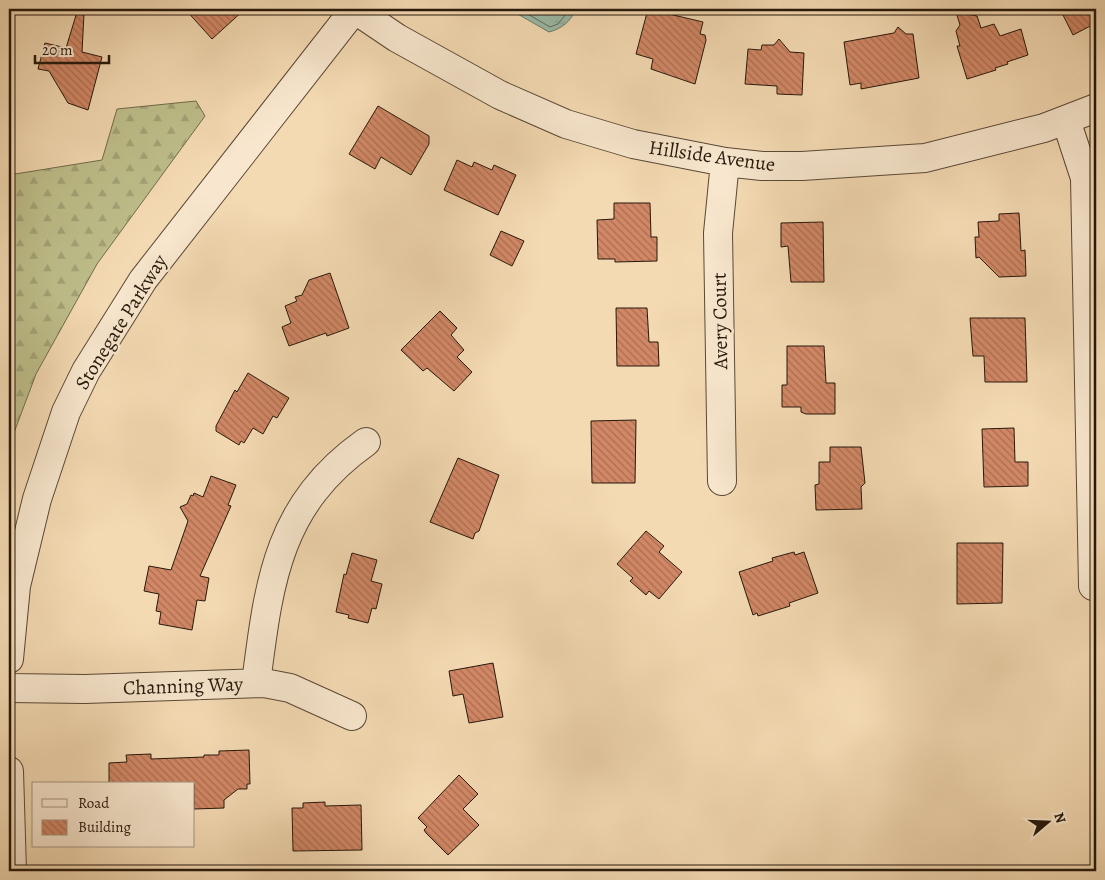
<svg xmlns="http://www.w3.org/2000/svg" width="1105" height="880" viewBox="0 0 1105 880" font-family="Alegreya,serif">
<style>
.forest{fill:url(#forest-firs);stroke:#726c4c}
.water{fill:url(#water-ripples);stroke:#6d7a6a}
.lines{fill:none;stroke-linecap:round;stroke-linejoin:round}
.shore{stroke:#616a5a;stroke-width:1}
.building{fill:url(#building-back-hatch);stroke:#26180c}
.street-casing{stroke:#5a4836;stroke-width:30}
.street{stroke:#f8e7ce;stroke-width:28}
.labels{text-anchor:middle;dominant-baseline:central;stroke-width:5;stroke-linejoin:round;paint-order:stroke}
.street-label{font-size:20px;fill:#26180c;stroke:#f8e7ce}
</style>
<defs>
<pattern id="forest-firs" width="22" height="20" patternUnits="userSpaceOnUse" patternTransform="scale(1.25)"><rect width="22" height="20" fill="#bebf8b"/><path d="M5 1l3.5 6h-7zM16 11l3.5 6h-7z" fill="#a3a377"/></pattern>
<pattern id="water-ripples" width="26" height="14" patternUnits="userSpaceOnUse" patternTransform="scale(1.25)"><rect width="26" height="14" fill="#9cbba8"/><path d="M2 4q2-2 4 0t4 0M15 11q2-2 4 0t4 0" fill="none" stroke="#86a08f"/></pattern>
<pattern id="building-back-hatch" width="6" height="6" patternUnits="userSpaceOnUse" patternTransform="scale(1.25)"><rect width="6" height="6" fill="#d28866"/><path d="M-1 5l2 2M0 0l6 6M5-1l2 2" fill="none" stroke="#aa6e52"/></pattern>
</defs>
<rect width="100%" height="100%" fill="#f4dab3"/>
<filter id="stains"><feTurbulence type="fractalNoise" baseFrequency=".004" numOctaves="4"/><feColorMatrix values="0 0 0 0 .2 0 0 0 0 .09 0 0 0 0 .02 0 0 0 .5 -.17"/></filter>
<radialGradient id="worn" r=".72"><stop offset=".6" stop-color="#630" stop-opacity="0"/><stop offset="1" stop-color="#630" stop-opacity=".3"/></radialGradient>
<path class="forest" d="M196 101 205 116 97 264 36 374 9 446V175L102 160 117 109Z"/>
<path class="water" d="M509 9H575C572 21 561 29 549 32Z"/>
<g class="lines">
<path class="shore" d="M519 9 550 27 558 24 570 9"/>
</g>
<path class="building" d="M185 9H245L212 39Z
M648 9 703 22 700 34 705 35 706 40 695 84 651 69 653 59 636 54Z
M1060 9H1096V23L1073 35Z
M77 12 84 14 82 52 102 57 88 110 68 103 49 71 38 69 45 43 66 48Z
M956 12 977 16 981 28 994 24 1000 36 1021 29 1028 55 1007 62 1008 64 995 68 996 70 967 79 957 46H960L956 31 960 25Z
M898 27 906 34H913L919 78 861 89V83L850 85 844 42 894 33Z
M779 39 790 52 804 53 802 95 777 94V86L745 84 748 49 761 50 762 45H774Z
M378 106 429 136V144L411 175 381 157 375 169 349 154Z
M457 160 472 167 474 162 492 170 494 165 516 175 498 215 444 190Z
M614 203H650L651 237H657V261L615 262V259H598L597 220 614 219Z
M1019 213 1021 251 1025 250 1026 276 999 277 979 257 976 258 975 237H979L978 222 999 221V214Z
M823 222 824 282H791L788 246 781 247V223Z
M501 231 524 241 512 266 490 255Z
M330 273 349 328 327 336 326 333 289 346 282 327 291 323 285 306 297 301 295 297 302 295 309 280Z
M616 308H647L649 342H658L659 366H617Z
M440 311 457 328 451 335 464 350 457 357 472 372 454 391 427 368 423 371 401 350Z
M970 318H1025L1027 382H985L984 356H973Z
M787 346H824L826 383H835V414H806L801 412V407H782V385H787Z
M248 373 289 398 277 418 273 416 263 434 253 428 244 443 241 441 239 445 216 431V426L235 390 237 392Z
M636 420 635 483H592L591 421Z
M1014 428 1015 462H1028V486L984 487 982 429Z
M830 447H861L865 483 861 487 862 509 816 510 815 485 819 484V462H830Z
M458 458 499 475 479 531 475 533 473 539 430 522Z
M211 476 236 485 228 505 231 506 200 576 209 578 205 601 197 600 192 630 159 624 161 612 156 611 159 594 144 591 149 566 171 570 188 521 180 507 187 504 191 495 193 496 194 493 203 497Z
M646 531 664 546 659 552 682 572 659 599 649 591 646 595 630 581 633 578 617 564Z
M957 543H1003L1002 603 957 604Z
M794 552 795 555 804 552 818 593 789 603 790 606 758 616 757 613 753 615 739 572 773 561 772 558Z
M352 553 377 560 371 581 382 584 376 609 372 608 368 623 348 618 349 615 336 612 344 574 346 575Z
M493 663 503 717 469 723 463 694 453 696 449 671Z
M249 750 250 784H247V789H238L224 800V808L194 809V784H109V763L127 762 126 755 151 754V759L204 757V755H219V751Z
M459 775 478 794 463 809 479 825 448 855 426 833 424 830 427 827 418 818Z
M325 802V806L361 805 362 850 293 851 292 808H303V803Z"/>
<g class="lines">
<defs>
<path id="street" d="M354 9 397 38 500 95 566 124 633 144 725 162 762 166H802L925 158 1044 128 1096 108
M1066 120 1085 178 1093 586
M722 481 718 233 725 162
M9 659 16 586 37 499 66 412 86 371 143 280 354 10
M256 683C269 582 277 505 366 442
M9 688 85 689 264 683 290 688 352 716
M9 771 12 871"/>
</defs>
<use href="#street" class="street-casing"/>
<use href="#street" class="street"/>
</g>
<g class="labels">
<g class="street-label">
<text transform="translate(712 156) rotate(8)">Hillside Avenue</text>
<text transform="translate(720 321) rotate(-91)">Avery Court</text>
<text transform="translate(121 322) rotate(-58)">Stonegate Parkway</text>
<text transform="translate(183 686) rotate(-2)">Channing Way</text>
</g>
</g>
<rect width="1105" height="880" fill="none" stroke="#f4dab3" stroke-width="30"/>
<rect x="10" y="10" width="1085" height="860" fill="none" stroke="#26180c" stroke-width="2.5"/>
<rect x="15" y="15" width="1075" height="850" fill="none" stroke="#26180c"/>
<rect x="32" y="782" width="162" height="65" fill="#f8e7ce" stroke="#a49480"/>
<rect x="42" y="799" width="25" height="8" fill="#f8e7ce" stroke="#a49480"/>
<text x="78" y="808" font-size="15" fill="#26180c">Road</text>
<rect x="42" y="820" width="25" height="15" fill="url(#building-back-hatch)" stroke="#a49480"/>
<text x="78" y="832" font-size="15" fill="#26180c">Building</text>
<g transform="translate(1048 822) rotate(71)" stroke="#f8e7ce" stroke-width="4" paint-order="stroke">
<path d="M0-4L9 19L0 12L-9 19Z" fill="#26180c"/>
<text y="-8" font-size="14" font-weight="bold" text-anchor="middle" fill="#26180c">N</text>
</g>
<path d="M35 55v8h74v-8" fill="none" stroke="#26180c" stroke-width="2.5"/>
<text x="42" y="55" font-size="15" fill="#26180c" stroke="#f8e7ce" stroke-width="4" paint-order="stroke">20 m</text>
<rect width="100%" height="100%" filter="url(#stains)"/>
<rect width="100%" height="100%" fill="url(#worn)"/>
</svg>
